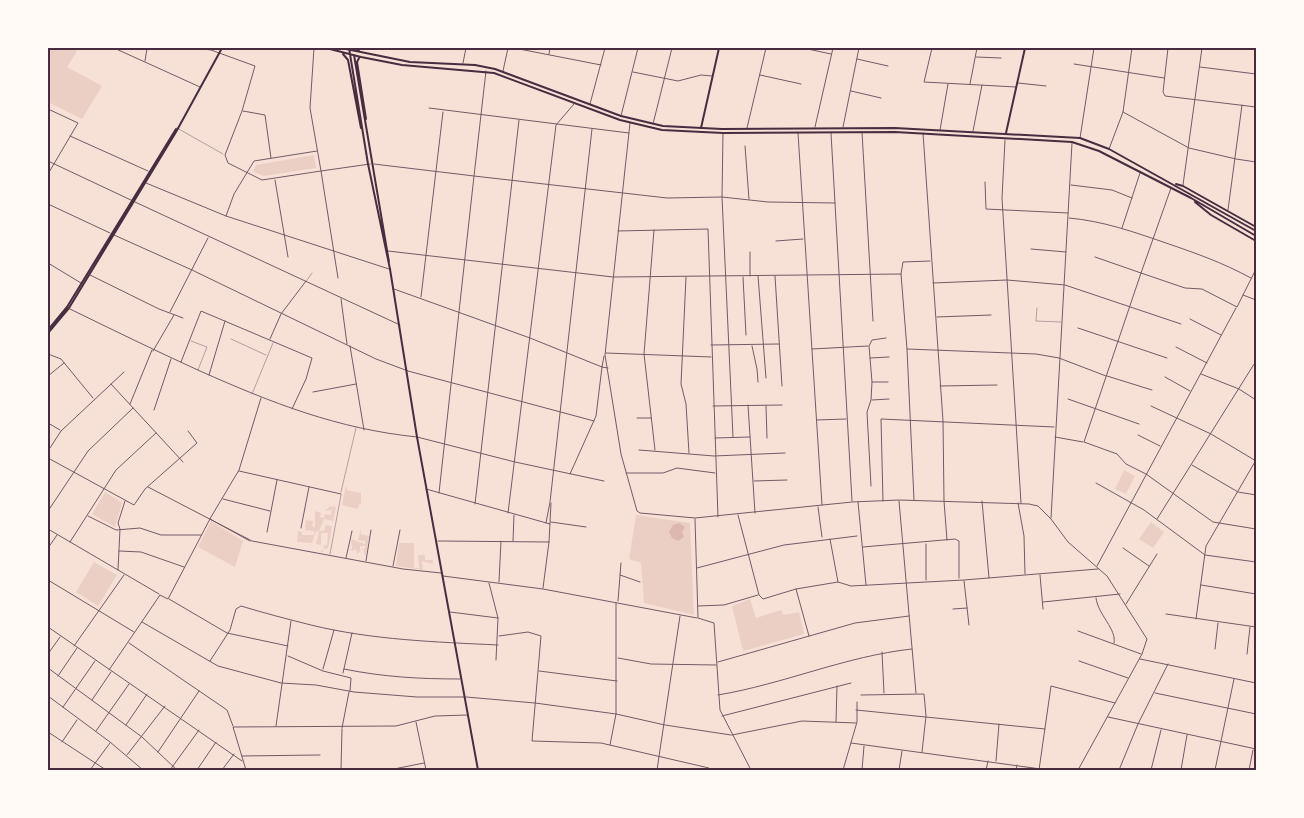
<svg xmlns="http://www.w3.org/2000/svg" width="1304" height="818" viewBox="0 0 1304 818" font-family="Overpass,sans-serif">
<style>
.green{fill:#ebcfc5}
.water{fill:#dcb8b0}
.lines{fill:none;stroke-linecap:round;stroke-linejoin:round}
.service{stroke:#755966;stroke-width:0.5}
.minor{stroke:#755966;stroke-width:1}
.tertiary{stroke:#755966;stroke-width:1}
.secondary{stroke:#4a2c40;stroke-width:2}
.primary{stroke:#4a2c40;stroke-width:2}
.trunk{stroke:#4a2c40;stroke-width:2}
.neatline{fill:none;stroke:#4a2c40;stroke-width:2}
</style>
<rect width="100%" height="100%" fill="#f7e1d7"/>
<path class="green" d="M48 48H70L77 51 67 67 102 86 82 119 48 102Z
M314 155 316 168 264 176 253 172 256 165Z
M1124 470 1135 476 1126 494 1115 489Z
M346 485 347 490 361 493V504H359L358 509 342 505Z
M105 492 122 503 115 527 92 514Z
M330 506 336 507 333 521 324 519 319 531H324L326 525 332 526 329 545 327 549 324 548 323 552 319 551 323 550 324 545H327L328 533H321V545L316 544 319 532 316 531 312 543 297 542 298 531 302 532V535H314V531L305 530 306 520 313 521 312 526 315 527V511L321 513 320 517 324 518 325 514 331 515 332 510 325 511Z
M636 515 690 523 694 615 644 603 641 563 629 559Z
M211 521 243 541 235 567 198 547Z
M1151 522 1164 532 1153 548 1139 539Z
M361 529V534L369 536 366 555H364V550L360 549H365V546H360V551L357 554 356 549 353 551 349 550 352 549 351 539 365 544V541L358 540Z
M399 543H414V568H419L418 555H425V560H433V564L422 561 423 570 396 566Z
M94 562 117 575 98 606 76 592Z
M750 599 756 618 781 610 784 615 799 612 804 634 743 651 732 606Z"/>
<path class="water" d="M679 523 685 527 682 532 684 537 678 541 672 538 669 532 673 525Z"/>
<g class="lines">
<path class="service" d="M177 128 223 154
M307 280 312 273
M1037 308 1036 321 1061 322
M231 339 266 355
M191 341 207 347 198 370
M252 394 273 343
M341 492 356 428
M330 554 341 495"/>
<path class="minor" d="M114 48 200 87
M196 48 211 50 255 66 242 111 225 155 228 163 262 180 321 171 338 278
M514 48 601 65
M803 48 831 54
M932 48 924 82 1016 87
M1168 48 1163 92 1165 96 1256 107
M549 54 550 48
M976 57 1001 58
M857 59 888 66
M145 61 147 48
M1074 64 1164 78
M1200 67 1256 74
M503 71 508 48
M633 72 678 81 701 75 712 76
M760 75 801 84
M1018 83 1046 86
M970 84 977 48
M851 91 881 98
M590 104 605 48
M429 108 629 133
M48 109 78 123 48 174
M243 111 265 115 271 158
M1123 112 1189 148 1236 159 1256 162
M621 116 638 48
M653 124 672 48
M815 127 833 48
M747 128 766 48
M940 130 948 84
M973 131 982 85
M862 132 873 321
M723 133 722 197 733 437
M798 133 822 505
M831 133 852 501
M923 133 943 421 944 501 947 540
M70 136 148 171
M1080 138 1094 48
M745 146 749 199
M1109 149 1123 112 1132 48
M275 180 288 257
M985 182 986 209 1068 213
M146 183 226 216 389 269
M1071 185 1112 190 1132 198
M1183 185 1202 48
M135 202 400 325
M48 204 110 233
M1228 210 1242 105
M226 216 234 194 254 161 317 151
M1069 218C1103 221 1134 232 1166 243 1198 254 1221 262 1251 278
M1122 228 1140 173
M654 230 644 354 655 450
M618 231 708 229 718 517
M776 241 803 239
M1031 249 1066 252
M750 252V276
M1095 257 1141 273 1171 188
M48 263 81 283
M901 274 903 262 930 261
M90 275 159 309 183 318
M758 276 766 378
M775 276 782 386
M686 277 681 384 686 404 689 453
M743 277 746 335
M933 283 1007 280 1065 285 1181 324
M421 297 443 112
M341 299 347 344
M170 312 208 238
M937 317 991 315
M1190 319 1221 335
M1078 328 1167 358
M270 339 281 314 306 281
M711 345 779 344
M350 346 364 430
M752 346 757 369 758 382
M1176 347 1207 363
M812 349 868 346
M907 349 914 500
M153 351 174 315
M606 353 711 357
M48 354 61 359 93 398
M870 358 889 357
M181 362 201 311 312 358 306 379 292 409
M408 371 594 421
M1201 374 1239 389 1256 400
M209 375 225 321
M48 376 64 363
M1107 376 1152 390
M1165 377 1190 391
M872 382H888
M111 384 183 462
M940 386 997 385
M313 392 356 384
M1068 399 1139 424
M872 400 889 399
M130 404 152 350
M748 405 755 513
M713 406 782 405
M766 406 767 438
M1151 406 1211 434 1256 461
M154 410 171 359
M637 418H651
M817 420 846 419
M48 423 60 430
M1138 435 1160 446
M417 437 515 462 604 481
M1055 437 1083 442
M715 438 750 437
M639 450 714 456 785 453
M48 451 61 431 124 372
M48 458 134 505 145 489 197 443 188 431
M1192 465 1238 492 1256 495
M239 471 341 494
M626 473H663L677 468 715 473
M570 474 596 416 602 367
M754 481 787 480
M1096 483 1144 510 1205 555 1256 562
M871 486 867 412 871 400 872 382 869 346 872 340 886 338
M426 489 550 524
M439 493 474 176 667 198 722 197 768 202 835 203
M223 499 270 511
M883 501 881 419 1054 427
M899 501 916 693
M982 501 989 578
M858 502 866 585
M1018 503 1024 536 1025 574
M475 504 519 120
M818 507 822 537
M48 511 88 451 133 408
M508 513 556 125 574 104
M738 515 759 595 763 599 796 589 838 582 851 586 964 580 1098 569
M88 516 116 530 140 528 161 535H201
M1051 518 1072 143
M1157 519 1256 361
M551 522 586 527
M546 523 550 502 592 129
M301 528 309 487
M48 529 159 594
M267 532 277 480
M830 539 838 582
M438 541 549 542
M513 541 514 515
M70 542 116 470 156 433
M926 544V580
M863 547 955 539 959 541V578
M48 548 57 535
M1123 548 1149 566
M119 551 141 552 184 567
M346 558 352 531
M366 561 371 530
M393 566 400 530
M1097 566 1236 308
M697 568 784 545 857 536
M118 570 120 529 118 523 125 501
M620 575 640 582
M1040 575 1043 609
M443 576 543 589 697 618
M48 580 134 632
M964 581 969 625
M499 582 501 541
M489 583 498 618 496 660
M1201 585 1256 594
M543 588 549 542 551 503
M796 589 809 636
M1096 598C1098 615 1117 629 1114 643
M169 599 227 633 288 646
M618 601 621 563
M1043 602 1120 594
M1126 604 1157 554
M698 606 724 605 758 595
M953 609 967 608
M450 612 498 618
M1166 614 1256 627
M1196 619 1206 546 1256 460
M142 622 218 666 281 683 316 685 354 692 417 697H465
M1078 631 1141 654
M499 636 528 632 541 636 532 741 601 743 709 768 710 770
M129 643 227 710 233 726
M74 646 124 575
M1215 649 1218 623
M882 652 884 693
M48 654 60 637
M1247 654 1250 627
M288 656 323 671 351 678 350 691
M618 658 651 664 716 665
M1140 659 1256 683
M210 661 230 630 236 609 241 606C264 613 287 619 311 625 372 640 436 642 498 645
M1079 661 1128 678
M718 662 855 623 909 616
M48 668 142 737 177 770
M323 669 334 630
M344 669C383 677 420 679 460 679
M539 671 617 681
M343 673 352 633
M58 676 77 648
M1155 693 1256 714
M718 695C784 684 846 656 912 649
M861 695 924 694 926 716 922 752
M48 696 110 742 143 770
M92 700 111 672
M63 707 95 661
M856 710 1045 729
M722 716 851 683
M416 722 426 770
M836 722 837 686
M126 725 147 694
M276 726 291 621
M342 728 349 692
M96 731 129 684
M732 735 802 721 856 723
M62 742 77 720
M851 743 1048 770
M610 745 616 714V603
M158 752 199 691
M127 755 165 706
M242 756 320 755
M996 761 999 724
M90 770 110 743
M170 770 199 730
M197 770 216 742
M222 770 234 754
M389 770 424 763
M657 770 680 616
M843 770 857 722V702
M862 770 864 746
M899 770 902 751
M986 770 988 761
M1016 770 1017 765
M1039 770 1051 686 1115 703
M1119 770 1138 724 1168 664
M1151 770 1161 730
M1181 770 1187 735
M1215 770 1234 679
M1249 770 1253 750"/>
<path class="tertiary" d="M314 48 310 108 321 171 370 164
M463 63 466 48
M630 123 605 355 621 454 637 511 640 513 695 518 852 502 899 500 1029 504 1038 506 1051 519 1068 542 1107 576 1147 639 1142 654 1078 770
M843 127 859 48
M1005 140 1002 198 1021 503
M48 161 133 201
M374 164 474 176 486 71
M114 235 192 270 376 359 408 371
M388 251 613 277 901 274 907 349 1036 354 1059 358 1106 376
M1256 269 1237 307 1202 289 1185 288 1141 273 1084 442 1117 454 1126 464 1146 474 1213 522 1256 529
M394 289 530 338 602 367 608 368
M1243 295 1256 300
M70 309C113 330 156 351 200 371 272 403 338 429 417 437
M602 367 604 356
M148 487 252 541 403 569 441 573
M210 519 250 541
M695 519 698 618 714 623 720 710 751 770
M48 627 242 761
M109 670 160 595 168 599 211 517 239 470 261 398
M466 697 535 703 616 714 665 725 731 735
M1108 717 1256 749
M48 732 106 770
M246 770 233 727 396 726 435 716 468 715
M341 770 342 729"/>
<path class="secondary" d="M701 128 719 48
M1006 133 1025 48"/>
<path class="primary" d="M390 269 417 437 478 770
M48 330 67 307 176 129
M48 333 69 308 176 132 222 48"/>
<path class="trunk" d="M326 48 361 57 402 65 494 73 620 120 662 130 723 133 895 132 1072 142 1099 151 1191 198 1256 236
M341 48 410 62 475 65 495 69 621 116 663 126 722 129 895 128 1080 138 1109 149 1256 231
M349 48 368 164 390 269
M356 48 360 52
M343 54 348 60 361 128
M354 55 389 262
M359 58 357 62 366 119
M1176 184 1183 186 1256 227
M1195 202 1211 215 1256 241"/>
</g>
<rect width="1304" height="818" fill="none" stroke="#fffaf5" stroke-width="98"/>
<rect x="49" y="49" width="1206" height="720" class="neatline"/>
</svg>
